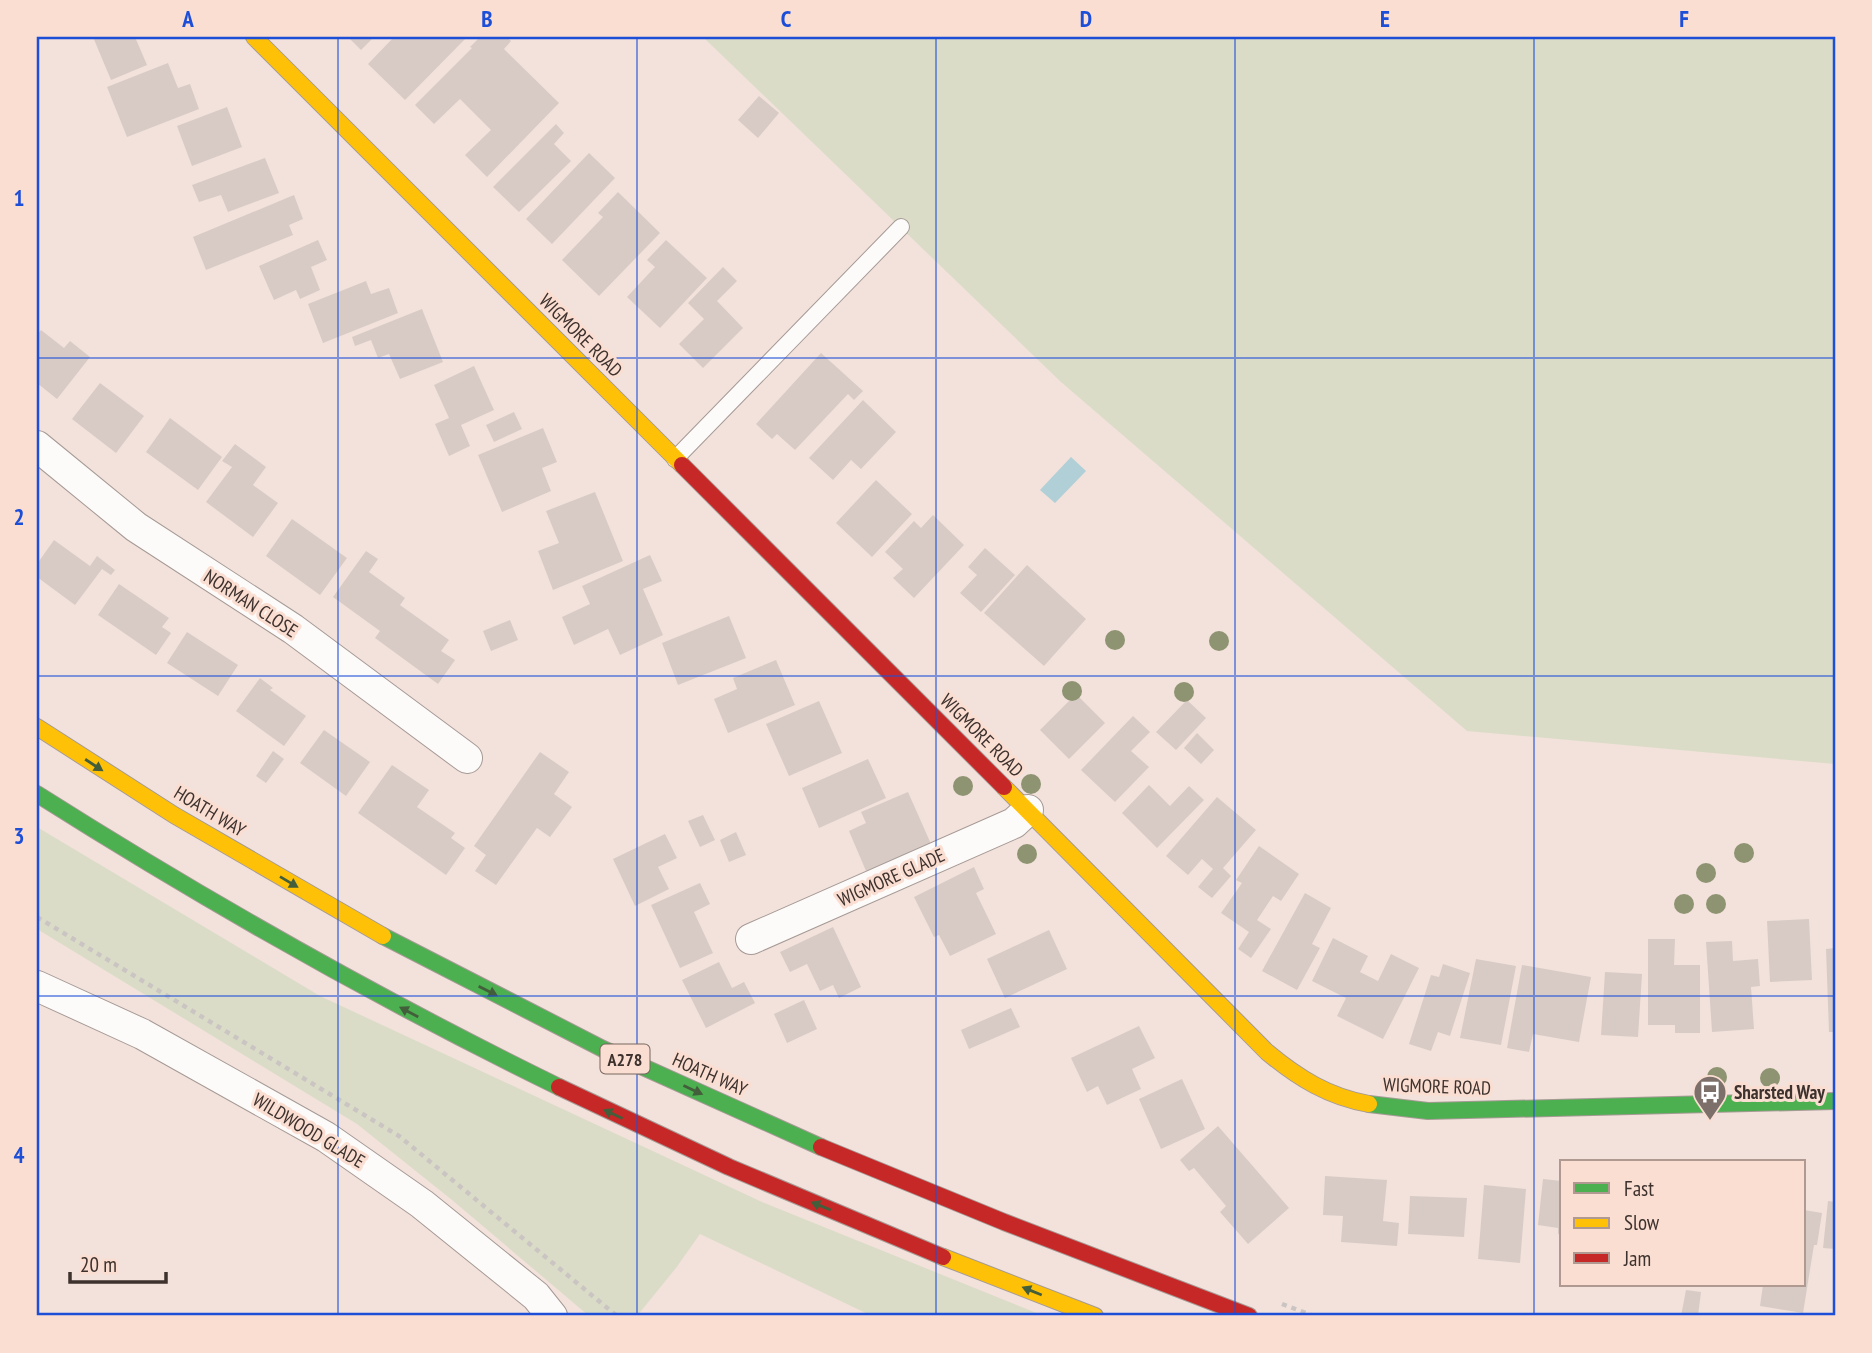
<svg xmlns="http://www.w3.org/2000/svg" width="1872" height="1353" viewBox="0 0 1872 1353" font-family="'PT Sans Narrow',sans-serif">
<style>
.green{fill:#dbdcc7}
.water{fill:#b0cfd7}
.building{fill:#d8cbc6}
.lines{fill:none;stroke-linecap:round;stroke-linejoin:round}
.lane-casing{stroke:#a69a95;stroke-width:18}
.street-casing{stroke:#a69a95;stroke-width:32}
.fast-casing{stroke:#a69a95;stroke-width:18}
.slow-casing{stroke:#a69a95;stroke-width:18}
.jam-casing{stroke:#a69a95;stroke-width:18}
.path{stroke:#cac5c2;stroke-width:4.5;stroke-dasharray:5 5;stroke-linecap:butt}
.lane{stroke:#fdfbfa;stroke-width:16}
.street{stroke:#fdfbfa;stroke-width:30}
.fast{stroke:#4caf50;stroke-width:16}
.slow{stroke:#ffc107;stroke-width:16}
.jam{stroke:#c62828;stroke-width:16}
.tree{fill:#8e9371}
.oneway{fill:#435e3a}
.grid{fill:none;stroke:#1d4ed8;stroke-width:2;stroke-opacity:0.55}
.labels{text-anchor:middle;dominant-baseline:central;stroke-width:6;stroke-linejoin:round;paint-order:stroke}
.shield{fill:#fbded2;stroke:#77665f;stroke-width:2}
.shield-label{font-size:18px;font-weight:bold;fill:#3e322e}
.street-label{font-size:19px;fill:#3e322e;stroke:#fbded2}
.poi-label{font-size:19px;font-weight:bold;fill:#3e322e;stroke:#fbded2;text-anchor:start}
.neatline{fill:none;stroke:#1d4ed8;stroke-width:2.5}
.grid-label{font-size:23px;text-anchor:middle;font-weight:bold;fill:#1d4ed8}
</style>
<rect width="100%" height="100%" fill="#f2e2db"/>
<path class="green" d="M703 37H1835V764L1467 731 1061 382Z
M37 827 320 996 762 1202 1044 1316H872L700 1234 676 1268 637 1316H589L452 1200 357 1124 37 929Z"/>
<path class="water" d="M1071 457 1086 471 1055 503 1040 490Z"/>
<path class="building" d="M93 37H135L147 65 111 80Z
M348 37H374L361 50Z
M394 37H467L405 100 368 64Z
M480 37H507L511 41 504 49 559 103 487 177 465 155 491 130 460 99 434 124 415 105 472 48 470 47Z
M168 63 178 88 190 84 199 109 127 137 107 87Z
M759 96 779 113 758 138 738 120Z
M227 107 242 147 192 166 177 126Z
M556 124 564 133 554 144 571 161 519 212 493 187Z
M589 153 615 178 552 244 526 219Z
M265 158 279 193 228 212 221 195 199 202 192 185Z
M618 192 660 233 599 296 562 260 603 217 598 213Z
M294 195 303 219 289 225 293 235 206 270 193 237Z
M318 240 327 260 311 267 320 290 300 299 296 290 274 300 259 266Z
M666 240 707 278 660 328 627 297 655 267 647 260Z
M723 267 737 281 717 301 743 328 703 368 679 344 704 319 688 303Z
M366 281 371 294 389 288 398 313 323 343 308 304Z
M422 309 443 362 400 379 389 354 378 358 371 340 355 346 352 337Z
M41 330 64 348 70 341 90 357 57 399 37 383V335Z
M821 353 863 391 854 400 848 394 795 450 777 434 772 439 756 424Z
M474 366 494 410 461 425 470 446 449 456 435 424 449 418 434 385Z
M100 383 144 416 116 453 72 419Z
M863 400 896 432 861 469 851 460 833 480 809 458Z
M514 412 522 429 494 442 486 425Z
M170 418 222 457 198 490 146 452Z
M543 428 557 462 542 468 551 491 502 512 478 455Z
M235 444 266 467 253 485 278 503 253 537 206 502 232 467 222 461Z
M876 480 912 514 872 557 836 523Z
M595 492 623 561 553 590 538 551 559 543 546 511Z
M933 515 964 545 914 598 893 578 903 569 885 552 914 521 921 528Z
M292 519 347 558 320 595 266 556Z
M54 540 90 566 97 556 115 570 111 575 102 569 75 605 37 577V564Z
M985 548 1015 575 981 612 960 593 977 575 968 567Z
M366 551 378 559 369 572 405 598 400 605 449 640 441 651 455 660 438 684 375 638 380 631 333 597Z
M650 555 662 581 643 589 663 635 620 655 608 629 574 645 562 617 590 604 582 586Z
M1027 565 1086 619 1044 666 984 613Z
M119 584 169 618 162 627 171 633 156 655 98 615Z
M729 616 746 658 678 685 662 643Z
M510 620 518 640 491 651 483 631Z
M187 632 238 665 218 696 167 663Z
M776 660 795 705 728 733 714 699 737 689 733 678Z
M260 678 273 688 270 690 306 716 284 746 236 711Z
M1076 694 1105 723 1069 759 1040 730Z
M1187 700 1206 718 1176 750 1156 732Z
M819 701 842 753 789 776 766 724Z
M1133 716 1150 732 1131 751 1149 767 1115 802 1081 770Z
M324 730 370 762 346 796 300 763Z
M1197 733 1214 750 1201 764 1184 748Z
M273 751 284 759 266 783 256 776Z
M540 752 569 772 554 794 572 807 550 837 537 828 496 885 475 871 486 855 474 846Z
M868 759 886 798 819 828 802 788Z
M392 765 429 790 417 807 455 833 451 838 465 848 446 875 358 813Z
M1149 785 1170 806 1189 786 1204 800 1157 848 1122 813Z
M908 792 931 844 866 871 849 831 866 823 861 812Z
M1217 797 1256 830 1223 868 1231 876 1212 898 1198 887 1213 869 1202 859 1188 875 1166 856Z
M703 815 715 840 700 847 688 821Z
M736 832 746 855 729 862 720 840Z
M665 834 677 858 658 867 669 889 635 906 613 859Z
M1259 846 1299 874 1281 901 1273 896 1257 920 1271 929 1251 958 1238 949 1249 932 1221 913 1242 883 1236 880Z
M974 867 984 889 976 893 996 934 950 956 939 935 934 937 914 897Z
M700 883 710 904 694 912 713 953 680 968 651 905Z
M1305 893 1331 908 1312 944 1320 948 1297 990 1262 971Z
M1809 919 1812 980 1770 982 1767 921Z
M833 927 861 987 839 998 833 985 820 991 807 964 790 972 780 952Z
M1049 930 1067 969 1005 998 987 959Z
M1333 938 1368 956 1360 972 1378 981 1391 954 1419 968 1383 1039 1337 1016 1346 998 1312 981Z
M1648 939H1675L1674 965H1700V1033H1675V1025H1648Z
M1732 941 1733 961 1758 959 1760 986 1751 987 1754 1029 1712 1032 1706 942Z
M1835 948V1032H1829L1826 949Z
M1476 959 1516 966 1501 1045 1460 1038Z
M719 962 732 988 744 982 755 1003 706 1028 682 980Z
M1443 964 1470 973 1450 1036 1438 1032 1431 1051 1409 1044 1431 975 1439 977Z
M1522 965 1591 977 1579 1042 1533 1034 1529 1052 1507 1048Z
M1605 972 1642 974 1638 1037 1601 1035Z
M804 1000 817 1029 787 1043 774 1014Z
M1011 1008 1020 1027 969 1049 961 1030Z
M1139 1026 1155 1058 1132 1069 1141 1089 1107 1105 1098 1086 1087 1092 1071 1058Z
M1182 1079 1205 1129 1161 1149 1139 1099Z
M1218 1126 1289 1208 1248 1244 1220 1212 1226 1206 1194 1168 1189 1171 1180 1160Z
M1325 1176 1387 1180 1383 1221 1399 1223 1397 1246 1341 1242 1343 1216 1323 1215Z
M1543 1179 1562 1181V1235L1558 1234V1228L1538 1225Z
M1484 1185 1526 1189 1520 1263 1478 1259Z
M1410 1196 1467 1198 1464 1237 1408 1234Z
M1828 1201 1835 1202V1249L1823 1248Z
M1804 1210 1822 1213 1817 1245H1814L1803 1313 1760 1306 1763 1285H1804Z
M1686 1290 1701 1292 1698 1316H1681Z"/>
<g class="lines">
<defs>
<path id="lane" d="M675 459 901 227"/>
<path id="street" d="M37 446 136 527 293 629 467 758
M751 939 1014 823 1028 810
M37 986 142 1034 326 1137 422 1204 536 1296 552 1316"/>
<path id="fast" d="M37 794C206 901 379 999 559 1087
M383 936 603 1049 821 1147
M1369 1104 1428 1111 1835 1101"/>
<path id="slow" d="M254 37 682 465
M37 727 174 815 383 936
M1004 787 1267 1052C1298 1078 1329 1097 1369 1104
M943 1257 1095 1316"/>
<path id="jam" d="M682 465 1004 787
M559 1087 729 1167 943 1257
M821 1147 1004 1222 1249 1316"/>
</defs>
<use href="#lane" class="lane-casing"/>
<use href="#street" class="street-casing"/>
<use href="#fast" class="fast-casing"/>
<use href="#slow" class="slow-casing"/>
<use href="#jam" class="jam-casing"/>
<path class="path" d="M37 917 399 1136 617 1316
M1282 1304 1314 1316"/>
<use href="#lane" class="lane"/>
<use href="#street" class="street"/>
<use href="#fast" class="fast"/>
<use href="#slow" class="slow"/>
<use href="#jam" class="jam"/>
</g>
<g class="tree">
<circle cx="1115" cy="640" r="10"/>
<circle cx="1219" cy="641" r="10"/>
<circle cx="1072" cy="691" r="10"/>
<circle cx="1184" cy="692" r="10"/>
<circle cx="1031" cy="784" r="10"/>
<circle cx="963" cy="786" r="10"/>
<circle cx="1744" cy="853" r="10"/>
<circle cx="1027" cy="854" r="10"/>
<circle cx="1706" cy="873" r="10"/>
<circle cx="1684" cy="904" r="10"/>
<circle cx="1716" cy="904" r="10"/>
<circle cx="1717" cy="1077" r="10"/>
<circle cx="1770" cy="1078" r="10"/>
</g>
<defs><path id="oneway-solid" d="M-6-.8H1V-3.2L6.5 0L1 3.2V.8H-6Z" transform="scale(1.75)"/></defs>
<g class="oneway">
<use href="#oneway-solid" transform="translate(94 765) rotate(33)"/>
<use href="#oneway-solid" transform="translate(289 882) rotate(31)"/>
<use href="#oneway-solid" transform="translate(488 991) rotate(27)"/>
<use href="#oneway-solid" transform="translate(409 1012) rotate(-152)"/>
<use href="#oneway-solid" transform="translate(693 1090) rotate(25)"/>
<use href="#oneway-solid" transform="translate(613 1114) rotate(-155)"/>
<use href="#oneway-solid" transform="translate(821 1206) rotate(-158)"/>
<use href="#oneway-solid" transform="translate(1032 1291) rotate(-158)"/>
</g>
<path class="grid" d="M338 37V1316M637 37V1316M936 37V1316M1235 37V1316M1534 37V1316M37 358H1835M37 676H1835M37 996H1835"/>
<defs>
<symbol id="bus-pin" viewBox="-11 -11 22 30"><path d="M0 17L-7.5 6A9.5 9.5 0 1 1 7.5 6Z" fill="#7d706b" stroke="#fbded2"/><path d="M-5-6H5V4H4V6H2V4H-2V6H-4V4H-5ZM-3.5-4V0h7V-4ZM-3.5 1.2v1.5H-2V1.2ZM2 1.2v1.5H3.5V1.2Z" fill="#fff"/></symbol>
</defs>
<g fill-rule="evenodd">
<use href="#bus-pin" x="1691" y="1073" width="38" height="52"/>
</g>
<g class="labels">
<rect class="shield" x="600.5" y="1044.5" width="49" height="29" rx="5"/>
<g class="shield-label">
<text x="625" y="1059">A278</text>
</g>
<g class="street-label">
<text transform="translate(581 335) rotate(45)">WIGMORE ROAD</text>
<text transform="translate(251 603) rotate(33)">NORMAN CLOSE</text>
<text transform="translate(982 735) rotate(45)">WIGMORE ROAD</text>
<text transform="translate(210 811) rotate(31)">HOATH WAY</text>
<text transform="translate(891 877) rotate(-24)">WIGMORE GLADE</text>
<text transform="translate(710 1074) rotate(24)">HOATH WAY</text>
<text transform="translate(1437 1086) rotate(2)">WIGMORE ROAD</text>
<text transform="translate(309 1130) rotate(31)">WILDWOOD GLADE</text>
</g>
<g class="poi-label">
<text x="1734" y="1092">Sharsted Way</text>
</g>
</g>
<rect width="1872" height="1353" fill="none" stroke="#fbded2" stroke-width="77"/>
<rect x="1560" y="1160" width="245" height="126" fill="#fbded2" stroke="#af9990" stroke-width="2"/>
<rect x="1574" y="1183" width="35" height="10" fill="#4caf50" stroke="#af9990" stroke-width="2"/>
<text x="1624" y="1196" font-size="21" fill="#3e322e">Fast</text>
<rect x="1574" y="1218" width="35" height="10" fill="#ffc107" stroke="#af9990" stroke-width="2"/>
<text x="1624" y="1230" font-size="21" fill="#3e322e">Slow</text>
<rect x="1574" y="1253" width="35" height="10" fill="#c62828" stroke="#af9990" stroke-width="2"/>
<text x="1624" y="1266" font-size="21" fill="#3e322e">Jam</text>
<path d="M70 1272v10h96v-10" fill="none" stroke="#3e322e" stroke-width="3.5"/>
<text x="80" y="1272" font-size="21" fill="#3e322e" stroke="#fbded2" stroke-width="5" paint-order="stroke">20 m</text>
<rect x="38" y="38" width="1796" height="1276" class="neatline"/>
<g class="grid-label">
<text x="188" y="27">A</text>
<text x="487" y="27">B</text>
<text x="786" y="27">C</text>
<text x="1086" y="27">D</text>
<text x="1385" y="27">E</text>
<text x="1684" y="27">F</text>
<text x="19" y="206">1</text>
<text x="19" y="525">2</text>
<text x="19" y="844">3</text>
<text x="19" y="1163">4</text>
</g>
</svg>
